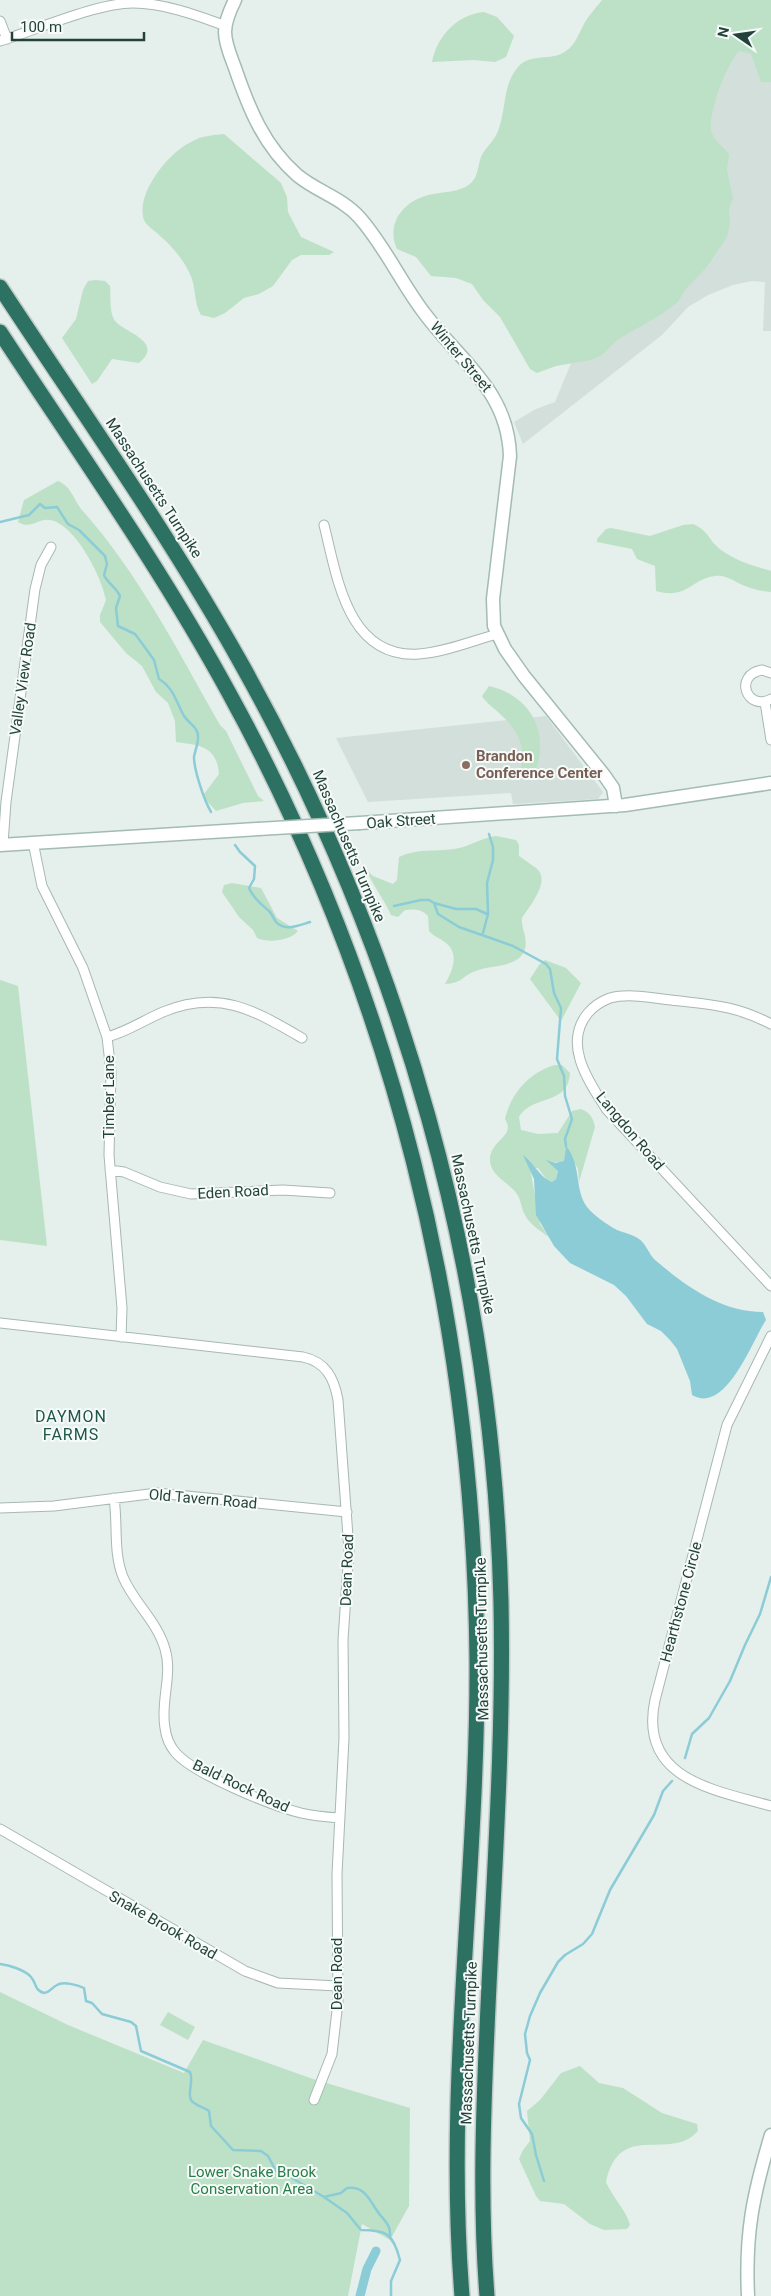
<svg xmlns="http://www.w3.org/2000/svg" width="771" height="2296" viewBox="0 0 771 2296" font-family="Roboto,sans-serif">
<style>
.built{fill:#d3dfda}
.green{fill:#bde1c6}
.water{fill:#8bccd7}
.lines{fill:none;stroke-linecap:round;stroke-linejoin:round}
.stream{stroke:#8bccd7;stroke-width:2.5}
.canal{stroke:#8bccd7;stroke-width:9}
.street-casing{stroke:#a7b8b2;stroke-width:11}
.secondary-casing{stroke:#a3bcb3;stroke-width:15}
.highway-casing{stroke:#c1cac8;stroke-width:18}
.street{stroke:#fff;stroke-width:9}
.secondary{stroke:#fff;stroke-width:12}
.highway{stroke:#2c7162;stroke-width:15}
.secondary-bridge-casing{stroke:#a3bcb3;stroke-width:15;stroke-linecap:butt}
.secondary-bridge{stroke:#fff;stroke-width:12}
.education-dot{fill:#8d6e63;stroke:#f6fbf9;stroke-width:2}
.labels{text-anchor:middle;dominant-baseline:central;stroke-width:4;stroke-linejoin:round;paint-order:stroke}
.street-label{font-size:15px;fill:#23433a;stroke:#f6fbf9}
.education-label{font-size:15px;font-weight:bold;fill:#785e54;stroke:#f6fbf9;text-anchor:start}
.park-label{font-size:15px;fill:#2a7d49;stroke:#f6fbf9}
.neighbourhood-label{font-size:16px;letter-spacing:1px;fill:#1d5748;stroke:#f6fbf9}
</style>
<rect width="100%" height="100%" fill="#e5efeb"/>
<path class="built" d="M771 0V331H763L765 282 752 281 733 285 708 295 688 307 662 335 523 444 514 422 536 409 555 402 591 315 607 171Z
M546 716 603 792 598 799 513 804 511 793 368 802 336 738Z"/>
<path class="green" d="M602 0H771V82H761L751 54 739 51C726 65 709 111 711 129 712 140 723 146 729 154L727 170 733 198 729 209 730 224 727 237 706 268 685 290 678 302 662 314 617 340 602 355 591 360 556 366 537 373 530 369 500 317 483 300 472 284 456 278 431 276 416 257 397 249C386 225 402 203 425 196 439 191 461 194 472 182 478 176 478 165 481 157 486 146 496 140 499 128 506 109 503 84 518 67 529 54 547 60 561 54 575 47 577 37 584 24 588 16 596 8 602 0Z
M484 12 497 17 514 36 506 57 495 62 474 60 432 62C437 36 458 14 484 12Z
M224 134 281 183 287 197 288 212 301 237 334 252 329 255H301L292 260 273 286 259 294 244 298 225 313 214 318 201 315C193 302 197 287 189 272 183 259 171 245 160 236 155 230 147 227 144 220 135 194 169 152 191 142 201 136 212 135 224 134Z
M96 280 105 281 110 286C111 296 109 313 115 321 124 332 165 342 139 363L112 359 97 381 92 384 62 338 76 319 83 290 88 281Z
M58 481C72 487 73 499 82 510 139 574 178 651 220 725L226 731 258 796 264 801 243 803 216 811 205 799 204 794 219 774C217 746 199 745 176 742L175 721 168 703 156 692 142 666 126 653 100 622V615L106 600C102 577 75 524 50 520 38 518 31 530 18 522L24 500Z
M693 524C709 531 709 541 721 550 736 561 754 566 771 571V592C763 591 755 590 748 587 737 584 727 574 715 576 691 579 687 600 656 591L655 566 637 559 632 549 597 542V539L606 529 611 528 650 536 683 525Z
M489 686C520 693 542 717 540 750 539 767 536 774 520 780L519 778C526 747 522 734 498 712 492 706 486 703 482 696Z
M496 836 516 840 519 845V856C525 860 530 864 536 868 552 880 529 907 522 918 521 929 528 937 525 949 519 969 488 964 473 972 460 978 462 983 445 984 452 972 460 954 446 943 440 938 434 937 429 931L428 916C421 909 415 909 405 910L398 917 391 915C384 899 373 886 366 869L373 876 393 884 397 880 399 857C417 848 435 852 454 849 469 847 481 838 496 836Z
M232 883 261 888 277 918 298 931C290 941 268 943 257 938L253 930 239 917 222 892 224 885Z
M545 960 566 968 581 983 561 1021 530 979 539 965Z
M0 980 18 986 47 1246 0 1240Z
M555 1065H562L570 1073C568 1106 533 1094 519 1117L521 1130 538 1134 558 1133 572 1111 581 1109C590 1113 593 1117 595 1127L579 1182 578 1169 566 1147 564 1161 560 1163 548 1161 558 1170 556 1179 552 1182 547 1180 538 1168H530L540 1224 549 1237C539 1230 529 1224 524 1213 521 1207 521 1200 517 1194 509 1182 489 1176 490 1158 492 1139 516 1136 505 1119 511 1093 530 1072 555 1065Z
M0 1992 68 2025 184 2073 203 2040 313 2079 410 2108 409 2206 390 2240 362 2224 348 2296H0Z
M168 2012 195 2027 188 2040 160 2025Z
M580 2066 599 2083 623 2088 662 2113 697 2124 698 2131C669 2163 620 2119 606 2182 612 2197 627 2211 630 2225L627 2229 604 2230 590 2224 564 2204 540 2201 536 2196 519 2159 523 2150 530 2141 527 2111 540 2100 561 2073Z"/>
<path class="water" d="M566 1146C582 1165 574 1189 587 1207 593 1215 608 1225 617 1230 624 1233 632 1234 639 1239 646 1244 649 1254 655 1260 686 1286 720 1312 763 1312L766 1320C752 1341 726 1415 692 1395L690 1381 677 1349 670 1340 661 1331 647 1324 626 1296 614 1285 570 1263 554 1246 536 1215 534 1179 523 1155C534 1163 540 1178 552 1182L556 1179 558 1171 546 1160 556 1163 564 1161Z"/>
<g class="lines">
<path class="stream" d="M0 522 29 515 40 504 45 508 57 507 68 524 79 530 105 556 107 564 104 575C108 584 116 587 120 596L116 608 118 626 135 634 141 642 154 660 159 679C174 688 176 702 184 716 189 724 199 727 198 738 198 744 195 751 194 757 194 770 204 800 211 812
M235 845 240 852 255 866 254 879 249 888C253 898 262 905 269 911 272 914 274 919 276 922 285 932 300 925 310 922
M434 903 456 909H476L487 914
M394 906 421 900H429L434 903 438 914 459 927 513 946 546 964 550 969 554 993 561 1008 557 1059 564 1076 565 1096 572 1119 565 1139 566 1146
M483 933 488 914 487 883 493 860V847L489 834
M685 1758 692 1734 709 1718 730 1681 745 1645 760 1614 771 1577
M0 1964C9 1965 25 1970 31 1977 37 1984 34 1990 44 1993 51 1992 51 1988 57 1985 63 1981 78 1985 84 1988L86 2001 92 2003 102 2014 131 2022 136 2026 141 2051 190 2072C194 2082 187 2093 191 2100 195 2106 204 2107 209 2111L211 2126 233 2150 261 2151 268 2156 276 2171 282 2172 324 2197 347 2213 361 2230C386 2230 393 2233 400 2260L391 2281V2296
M544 2181 536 2155 532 2134 521 2118 519 2104 530 2060 527 2053 525 2034 530 2016 540 1993 558 1962 565 1955 583 1944 592 1934 610 1890 654 1815 663 1791 672 1781
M324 2197 341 2193 347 2188C367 2185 371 2205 381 2216 387 2223 391 2227 390 2237"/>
<path class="canal" d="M360 2296 367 2269 376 2251"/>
<defs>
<path id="street" d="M0 21 7 39
M0 41C36 30 97 3 133 3 164 3 196 15 226 26
M324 525C337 576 347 659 419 654 445 652 472 641 497 634
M771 673 762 670C733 675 747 712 771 699
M765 702 771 740
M33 842 42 886 83 968 107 1037 111 1072 109 1155 122 1308 121 1337
M3 844 6 802 35 589 41 565 51 547
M771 1024C734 1005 712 1005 671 1000 652 998 629 993 610 998 602 1001 594 1006 588 1013 562 1044 589 1082 607 1110L771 1286
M107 1037C127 1032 144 1020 163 1012 219 989 254 1010 302 1038
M110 1170 124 1172 160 1187 191 1194 283 1190 330 1193
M0 1323 303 1357C326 1362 334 1378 338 1400L349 1550 343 1640 344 1738 337 1874 338 2002 332 2054 314 2100
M771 1336 727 1425 655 1700C638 1779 714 1790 771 1806
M114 1498C118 1524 113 1552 123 1577 134 1603 157 1621 165 1649 173 1675 160 1702 165 1728 166 1736 170 1746 175 1752 193 1774 273 1806 301 1813 314 1816 326 1817 339 1818
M0 1508 54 1506 157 1493 347 1512
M0 1829 245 1971 278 1983 338 1986"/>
<path id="secondary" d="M235 0C230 10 225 21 225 32 225 44 231 57 235 68 249 109 264 146 297 175 316 191 342 198 359 217 385 246 401 283 425 314 461 362 508 391 510 456L493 599 494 626 505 649 524 676 604 775 613 788 616 806
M360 823 625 805 771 783
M0 845 258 829
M748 2296C745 2233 753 2195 771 2135"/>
<path id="highway" d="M0 287C82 412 169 534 242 665 402 951 493 1274 501 1602 504 1745 493 1887 487 2029 483 2118 480 2207 487 2296
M0 332C78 451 161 568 229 693 393 992 474 1320 477 1661 478 1873 445 2084 462 2296"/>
</defs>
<use href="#street" class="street-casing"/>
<use href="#secondary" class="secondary-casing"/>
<use href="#highway" class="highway-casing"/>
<use href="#street" class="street"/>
<use href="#secondary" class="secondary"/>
<use href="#highway" class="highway"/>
<defs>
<path id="secondary-bridge" d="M258 829 360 823"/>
</defs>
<use href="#secondary-bridge" class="secondary-bridge-casing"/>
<use href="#secondary-bridge" class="secondary-bridge"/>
</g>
<circle class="education-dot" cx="466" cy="765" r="5"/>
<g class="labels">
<g class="street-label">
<text transform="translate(461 357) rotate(50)">Winter Street</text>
<text transform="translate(154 488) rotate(57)">Massachusetts Turnpike</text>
<text transform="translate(23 679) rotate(-82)">Valley View Road</text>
<text transform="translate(401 821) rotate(-4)">Oak Street</text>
<text transform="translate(349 846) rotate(67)">Massachusetts Turnpike</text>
<text transform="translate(109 1097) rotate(-90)">Timber Lane</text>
<text transform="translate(630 1131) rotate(50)">Langdon Road</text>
<text transform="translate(233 1192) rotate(-3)">Eden Road</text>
<text transform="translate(473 1234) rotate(78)">Massachusetts Turnpike</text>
<text transform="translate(203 1499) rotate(5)">Old Tavern Road</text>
<text transform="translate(347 1570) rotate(-88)">Dean Road</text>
<text transform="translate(681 1602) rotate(-75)">Hearthstone Circle</text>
<text transform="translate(482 1639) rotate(-91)">Massachusetts Turnpike</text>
<text transform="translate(241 1786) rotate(25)">Bald Rock Road</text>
<text transform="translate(163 1925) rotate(30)">Snake Brook Road</text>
<text transform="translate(337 1974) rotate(-90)">Dean Road</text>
<text transform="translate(469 2043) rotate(-88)">Massachusetts Turnpike</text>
</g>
<g class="education-label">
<text x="476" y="756">Brandon<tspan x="476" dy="17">Conference Center</tspan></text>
</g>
<g class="park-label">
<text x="252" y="2172">Lower Snake Brook<tspan x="252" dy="17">Conservation Area</tspan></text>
</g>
<g class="neighbourhood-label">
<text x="71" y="1416">DAYMON<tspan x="71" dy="18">FARMS</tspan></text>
</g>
</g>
<g transform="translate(736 35) rotate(283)" stroke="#f6fbf9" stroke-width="4" paint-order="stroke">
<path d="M0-4L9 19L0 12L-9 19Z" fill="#23433a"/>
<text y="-8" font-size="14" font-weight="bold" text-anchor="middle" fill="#23433a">N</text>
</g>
<path d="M12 32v8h132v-8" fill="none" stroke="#23433a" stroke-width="2.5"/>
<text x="20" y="32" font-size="15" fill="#23433a" stroke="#f6fbf9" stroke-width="4" paint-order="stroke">100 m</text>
</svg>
